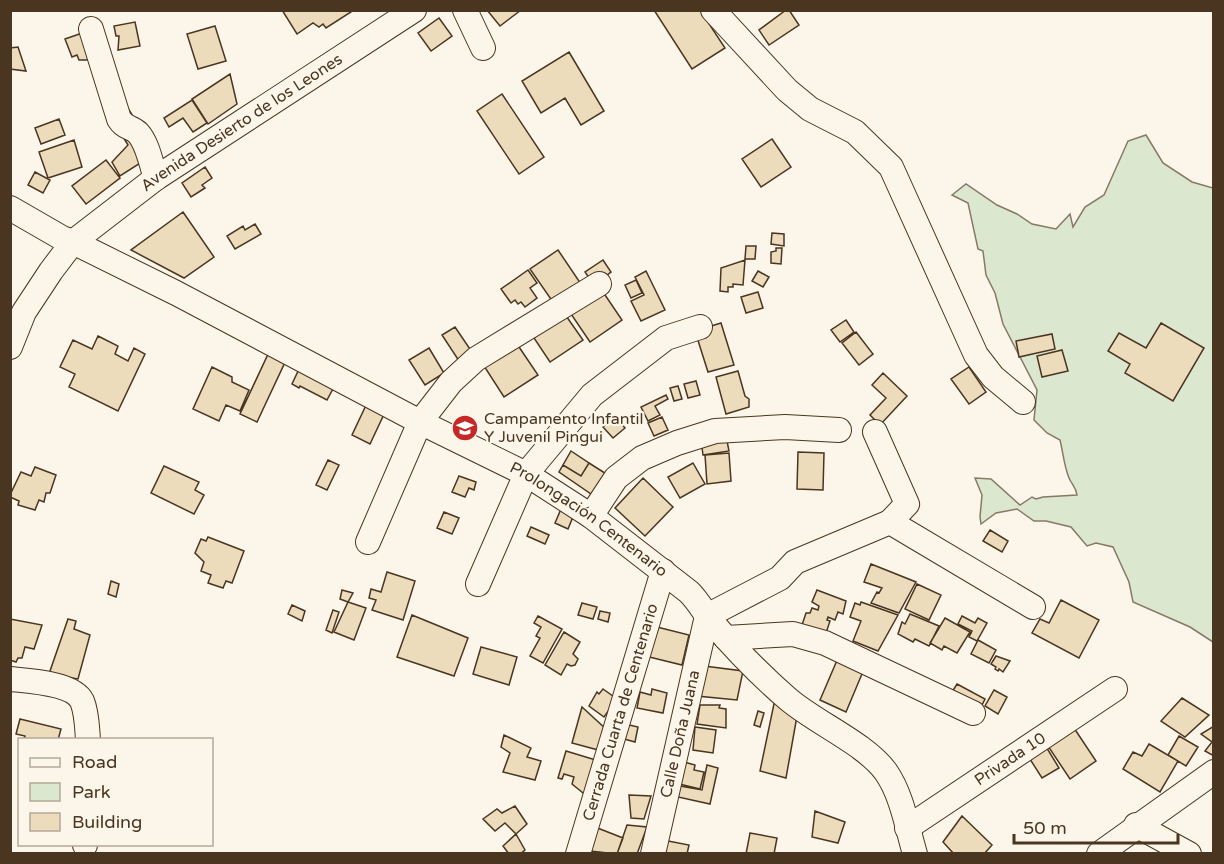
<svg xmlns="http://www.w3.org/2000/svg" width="1224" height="864" viewBox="0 0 1224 864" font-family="'Varela Round',sans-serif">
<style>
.green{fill:#dce7d0;stroke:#887966;stroke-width:1.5}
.building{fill:#ecdcbc;stroke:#4a3520;stroke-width:1.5}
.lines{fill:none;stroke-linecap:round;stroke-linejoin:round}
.minor-casing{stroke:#4a3520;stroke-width:26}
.minor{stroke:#fbf6e9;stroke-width:24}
.labels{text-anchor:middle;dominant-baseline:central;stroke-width:4.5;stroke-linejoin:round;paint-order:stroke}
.street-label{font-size:16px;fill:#4a3520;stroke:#fbf6e9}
.poi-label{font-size:16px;fill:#4a3520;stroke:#fbf6e9;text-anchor:start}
</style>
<rect width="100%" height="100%" fill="#fbf6e9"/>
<path class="green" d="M1146 135 1163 163 1192 182 1213 188V642L1190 627 1133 602 1129 582 1113 547 1096 543 1087 546 1071 527 1046 521H1034L1017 509 996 513 981 524 980 517 982 495 975 478 991 479 1020 505 1032 497 1036 499 1043 497 1077 495C1076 487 1072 485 1069 478 1064 466 1063 452 1060 440L1047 433 1034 420 1037 390 1003 324 995 293 986 275 983 251 978 249 968 203 952 195 966 184 997 205 1017 214 1032 224 1056 229 1070 214 1073 227 1085 207 1104 195 1128 141Z"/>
<path class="building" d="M282 10H354L326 28 323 24 319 27 313 23 297 34Z
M487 10H521L500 26Z
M654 10H700L725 48 692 69Z
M786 10H789L799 25 769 45 759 30Z
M439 18 452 36 431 51 418 33Z
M135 22 140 46 118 50 119 36H116L114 26Z
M215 26 226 61 198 69 187 34Z
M88 31 93 58 86 60H79L77 55 72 57 65 39Z
M18 47 26 71 10 69V48Z
M569 52 604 111 581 125 565 98 541 113 522 81Z
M230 74 237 104 208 124 192 99Z
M502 94 544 157 519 174 477 111Z
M192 100 207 123 193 132 183 118 169 127 164 118Z
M124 102 156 153 120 176 112 162 128 145 108 112Z
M59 119 65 135 41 144 35 128Z
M772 139 791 167 761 187 742 159Z
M74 140 82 167 48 178 39 152Z
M106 160 120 178 86 204 72 186Z
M205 167 212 178 202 185 205 188 191 197 182 183Z
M35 172 50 180 43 193 28 185Z
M183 212 214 257 184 278 131 250Z
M255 224 261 234 235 249 227 236 243 226 245 230Z
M772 233 784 234V246L771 244Z
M746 246H756L755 259H745Z
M776 248H782L781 264 771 263V252L776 251Z
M558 250 583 287 555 305 530 269Z
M603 260 611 272 594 285 585 272Z
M745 260 743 285 733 284V287H728V292L720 291 721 268Z
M528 270 537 283 530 288 537 298 525 307 521 302 518 304 515 300 511 303 501 289Z
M646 271 665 310 641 321 631 301 644 295 635 277Z
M758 271 769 277 763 287 752 281Z
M636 280 642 293 631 298 625 285Z
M601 289 622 320 590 342 569 311Z
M758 292 763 308 746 313 741 297Z
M564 313 583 340 550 362 532 335Z
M846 320 854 332 840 342 831 330Z
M721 323 734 365 708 372 695 331Z
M1161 323 1204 348 1173 401 1125 373 1130 364 1108 351 1119 333 1146 348Z
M455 327 474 355 461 364 442 335Z
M856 332 873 354 859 365 842 343Z
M1052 334 1055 349 1019 357 1016 341Z
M98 336 118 346 115 354 128 361 134 348 145 354 118 411 69 387 75 374 60 367 73 340 92 349Z
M517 344 538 375 504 397 484 366Z
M429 348 444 373 425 385 409 360Z
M270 350 287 358 257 422 240 414Z
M1062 350 1068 371 1042 377 1037 356Z
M212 367 232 377V382L249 390 240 411 226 405 219 421 193 409Z
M300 367 335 385 327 400 300 386 299 388 292 384Z
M969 367 986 392 969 404 951 379Z
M738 371 745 396 749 399V407L726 414 716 377Z
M883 373 907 396 880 425 870 415 886 398 872 385Z
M696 381 700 395 688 398 684 384Z
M678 386 682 399 674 401 670 388Z
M666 395 668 399 655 406 660 415 648 421 641 407Z
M368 401 386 410 370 444 352 435Z
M615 416 625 428 613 438 603 427Z
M662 417 668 430 654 436 648 423Z
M726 436 729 451 703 455 701 440Z
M571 451 589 463 581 476 563 465Z
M798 452 824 453 823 490 797 489Z
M729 453 731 481 707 484 705 455Z
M328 460 339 465 327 490 316 485Z
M589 463 608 475 594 496 559 472 563 465 581 476Z
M693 463 705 484 680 498 668 477Z
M164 466 199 482 195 490 204 495 194 514 151 493Z
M35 467 56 475 50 493H46L44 502 39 500 35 510 18 505 19 501 10 497V495L21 472 31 476Z
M459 476 476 482 474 490 469 488 465 497 452 492Z
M643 478 673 507 645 536 615 508Z
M564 502 577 507 568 529 555 523Z
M444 512 459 518 452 534 437 528Z
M531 527 549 535 545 544 527 536Z
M990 530 1008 541 1002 552 983 541Z
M208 537 244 551 232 583 226 581 223 588 208 583 211 575 201 571 204 562 195 553 201 539 206 541Z
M871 564 916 582 899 613 871 603 877 592 879 593 882 588 864 582Z
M387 572 415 581 403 620 372 610 376 600 369 598 371 589 381 592Z
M111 581 119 584 116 597 108 594Z
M917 584 941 595 929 620 905 609Z
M342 590 353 593 348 602 340 599Z
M817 590 846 601 843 614 838 612 835 620 828 617 827 620 830 621 826 633 802 625 806 613H810L812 608 818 610 819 606 812 602Z
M1061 600 1099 620 1079 658 1032 633 1040 619 1049 623Z
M348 602 366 608 354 640 334 632Z
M861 602 898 615 878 651 853 641 861 621 850 617 855 603 860 605Z
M582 603 597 607 593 619 578 615Z
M292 605 305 611 302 621 288 614Z
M333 610 339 612 332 633 326 630Z
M600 611 610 613 608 622 598 619Z
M910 614 939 626 929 646 915 639 913 642 898 634 902 622 905 624Z
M412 615 468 638 454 676 397 657Z
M538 616 562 629 543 663 530 656 540 638 536 636 541 627 534 623Z
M962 616 975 623 978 618 987 623 977 641 969 637 972 631 958 624Z
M945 618 970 632 957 653 944 646 942 650 930 643Z
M10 619 42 625 34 649 25 647 22 658H18L16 662 10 660Z
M68 619 76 621 74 629 90 635 78 679 49 674Z
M649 625 689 635 682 665 641 655Z
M564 632 580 642 573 654 578 659 575 665 571 666 567 664 561 675 545 665Z
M978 640 996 650 989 663 971 654Z
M481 647 517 657 509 685 473 674Z
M841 651 867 662 846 712 820 700Z
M996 656 1010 661 1003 672 999 669 998 671 995 669 996 667 991 664Z
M704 666 743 671 737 700 697 696Z
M957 684 985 699 981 707 952 692Z
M603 689 617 699 604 717 589 706 597 692 599 694Z
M652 689 667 693 663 713 637 708 640 692 651 695Z
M994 690 1007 697 998 714 985 706Z
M1182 698 1209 715 1185 737 1161 721Z
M775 699 797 716 786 778 760 771Z
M700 705H720L719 708 726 709V728L697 724Z
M582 707 607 730 602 751 572 743Z
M758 711 764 713 760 727 754 725Z
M20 719 61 729 58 740H24L25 736 16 734Z
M621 723 638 727 635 742 617 737Z
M1214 726V756L1205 751 1212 742 1201 734Z
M695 727 716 730 713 753 693 750Z
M1074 728 1096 761 1070 779 1048 746Z
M504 735 531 748 527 757 541 761 535 780 503 772 510 753 501 747Z
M1179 736 1198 747 1186 766 1168 755Z
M1149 744 1178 761 1160 792 1123 769 1133 752 1142 756Z
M1045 745 1059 768 1042 778 1028 756Z
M566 751 599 761 588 797 572 784 574 777 564 774 562 779 558 778Z
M684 762 695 765 694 770 704 772 700 789 675 783Z
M707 765 718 768 710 804 678 797 680 786 702 790Z
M629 795 651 796 644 819 631 818Z
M515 806 527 824 516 834 505 823 495 831 483 819 497 809 502 813Z
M815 811 845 822 838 843 812 837Z
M962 816 992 845 984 854H954L943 842Z
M627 825 647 827 637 854H617Z
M595 827 623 838 617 854 590 851Z
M750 833 777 838 774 854H746Z
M516 834 525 850 520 854H509L503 846Z
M663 840 689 845 687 854H660Z"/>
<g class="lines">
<defs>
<g id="minor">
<path d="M465 10 483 48"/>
<path d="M713 10 787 90 810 109 855 132 891 167 976 355 993 377 1023 402"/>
<path d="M91 29 119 119C125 129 131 126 138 133 148 144 151 164 156 178"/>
<path id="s1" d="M10 208 62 238 73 242 176 293 420 422 526 474 591 516 689 592C699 602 703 611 711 621 735 649 760 675 788 699 816 723 866 744 886 772 902 795 907 827 915 854"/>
<path id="s2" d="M10 347 24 312 51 271 73 242 156 178 414 10"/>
<path d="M875 432 907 504 890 522"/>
<path d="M591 516 616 478 642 458 677 443 715 431 785 427 839 430"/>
<path d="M368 542 420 422 451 382 476 359 599 284"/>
<path d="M478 584 526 474 592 395 666 338 700 327"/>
<path d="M726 638 793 634 825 643 973 713"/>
<path d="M10 679C29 681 73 683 82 701 87 713 87 727 88 740"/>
<path d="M1136 825 1189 854"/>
<path id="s3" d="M907 828 1115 689"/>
<path d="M85 845V844"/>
<path id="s4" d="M578 854 663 571"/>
<path id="s5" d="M653 854 707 616 780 578 795 562 890 522 1033 607"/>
<path d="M1099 854 1214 772"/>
</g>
</defs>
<use href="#minor" class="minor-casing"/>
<use href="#minor" class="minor"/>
</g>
<defs>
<symbol id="school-disc" viewBox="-11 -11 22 22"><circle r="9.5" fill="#c62828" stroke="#fbf6e9"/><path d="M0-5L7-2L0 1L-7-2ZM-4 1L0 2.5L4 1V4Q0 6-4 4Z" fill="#fff"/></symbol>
</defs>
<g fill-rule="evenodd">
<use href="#school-disc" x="450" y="413" width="30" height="30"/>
</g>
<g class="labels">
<g class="street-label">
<text stroke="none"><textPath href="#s2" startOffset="330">Avenida Desierto de los Leones</textPath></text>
<text stroke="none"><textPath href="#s1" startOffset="658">Prolongación Centenario</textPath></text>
<text stroke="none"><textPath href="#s4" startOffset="148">Cerrada Cuarta de Centenario</textPath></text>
<text stroke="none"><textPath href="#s5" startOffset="123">Calle Doña Juana</textPath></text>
<text stroke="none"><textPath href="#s3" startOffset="124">Privada 10</textPath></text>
</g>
<g class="poi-label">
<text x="484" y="419">Campamento Infantil<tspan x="484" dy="18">Y Juvenil Pingui</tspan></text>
</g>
</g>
<rect width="1224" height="864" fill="none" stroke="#4a3520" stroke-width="24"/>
<rect x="18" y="738" width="195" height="108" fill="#fbf6e9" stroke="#b4a999" stroke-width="1.5"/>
<rect x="30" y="758" width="30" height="9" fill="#fbf6e9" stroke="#b4a999" stroke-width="1.5"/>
<text x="72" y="768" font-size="18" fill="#4a3520">Road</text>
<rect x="30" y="783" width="30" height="18" fill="#dce7d0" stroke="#b4a999" stroke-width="1.5"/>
<text x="72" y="798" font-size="18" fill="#4a3520">Park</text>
<rect x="30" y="813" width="30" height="18" fill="#ecdcbc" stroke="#b4a999" stroke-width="1.5"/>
<text x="72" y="828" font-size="18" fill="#4a3520">Building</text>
<path d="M1014 834v9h164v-9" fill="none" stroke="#4a3520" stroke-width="3"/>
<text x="1023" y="834" font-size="18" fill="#4a3520" stroke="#fbf6e9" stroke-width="4.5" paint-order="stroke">50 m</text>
</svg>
